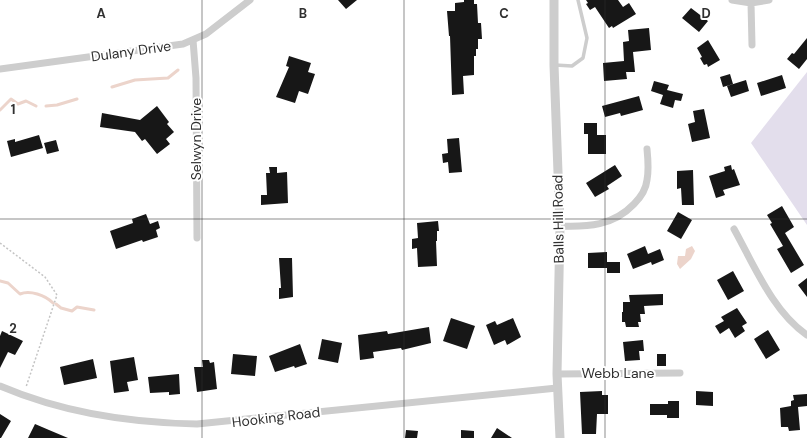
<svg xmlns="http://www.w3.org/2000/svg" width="807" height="438" viewBox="0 0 807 438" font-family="'DM Sans',sans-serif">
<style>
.green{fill:#e3deec}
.water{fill:#ecd4cb}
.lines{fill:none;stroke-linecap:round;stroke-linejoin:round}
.stream{stroke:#ecd4cb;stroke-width:3}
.building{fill:#171717}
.path{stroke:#c4c4c4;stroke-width:1.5;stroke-dasharray:2 2;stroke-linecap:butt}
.service{stroke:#cdcdcd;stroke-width:3.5}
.minor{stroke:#cdcdcd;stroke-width:7}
.tertiary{stroke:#cdcdcd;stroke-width:9}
.grid{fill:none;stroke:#303030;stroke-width:1;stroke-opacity:0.55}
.labels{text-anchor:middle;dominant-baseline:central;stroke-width:4;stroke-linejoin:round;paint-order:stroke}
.street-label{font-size:14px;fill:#303030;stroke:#fff}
.grid-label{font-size:13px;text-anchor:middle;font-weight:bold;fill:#303030;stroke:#fff;stroke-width:4;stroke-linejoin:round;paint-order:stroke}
</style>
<rect width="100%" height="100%" fill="#fff"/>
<path class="green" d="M807 72V225L751 143Z"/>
<path class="water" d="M692 246 695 251 691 259 680 269 677 264 678 256H685L686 249Z"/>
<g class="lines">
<path class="stream" d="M112 87 135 80 168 78 178 70
M46 106 57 105 77 99
M0 110 11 99 18 104 26 101 36 106
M0 281 8 283 20 294C30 290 45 295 53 303
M56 304 61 308 72 311 77 307 94 310"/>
</g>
<path class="building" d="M338 0H357L346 9Z
M464 0H474V4H477L478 23H481L482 39H478V49H476V56H474V75L463 76 464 94 452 95 450 36H449L447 11H455V3L464 2Z
M586 0H618L623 7 629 3 636 14 613 28 612 26 609 28 595 7 590 10 586 4 588 3Z
M691 8 708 21 699 32 682 18Z
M649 28 651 50 633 52 635 72H626L627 79 604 81 603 63 624 61 623 42 629 41 628 30Z
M807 38V59L799 69 787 59 792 53 794 54Z
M708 40 720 60 708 67 707 64 704 65 700 58 702 57 697 48Z
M289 56 311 63 308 72 315 74 308 94 299 91 295 103 276 97 289 67 286 66Z
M730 74 733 84 723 87 720 77Z
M782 75 786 88 761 96 757 83Z
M746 80 749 91 731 97 727 86Z
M654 81 669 85 667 90 683 94 681 101 675 100 673 108 660 104 663 95 651 91Z
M639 96 643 110 621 116 620 113 605 117 602 106Z
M157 106 169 122 167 124 174 132 166 139 170 144 157 154 145 139 142 141 135 132 100 127 102 113 140 120Z
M704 109 710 138 692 142 688 124 695 122 693 111Z
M584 123H597V135H606V154H588V134H584Z
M39 135 43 148 11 157 7 141 15 139V142Z
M459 138 462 172 449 173 448 162 443 163 442 154 448 153 447 139Z
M56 140 59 151 47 154 44 143Z
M615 165 622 176 607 186 609 189 595 197 586 183Z
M731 165 732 170 734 169 740 185 723 190 725 195 716 198 709 176 725 171 724 167Z
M269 167H277V173L287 172 288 203 261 205V195H267L266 173H270Z
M693 170 694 205H682L681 188 677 189V171Z
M782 206 794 227 785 233 804 265 791 273 777 249 783 246 770 224 772 223 767 215Z
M678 212 692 220 681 239 667 231Z
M146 214 150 224 158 221 160 228 156 230 158 237 143 242 142 240 116 249 110 231 133 223 132 219Z
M438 221 439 231H437V241H436L437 266 418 267 417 248 412 249V239L418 238 417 223Z
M645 246 648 254 660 249 664 260 652 265 651 262 633 269 627 254Z
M607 252V262H620V273H607V268H588V253Z
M279 258H292L293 297 279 299V288H281Z
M733 271 744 291 728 300 717 280Z
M807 278V297L798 285Z
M663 294V305L644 306 645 314H640L641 322H638L639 327H626L625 322H622V312H623V302H630L629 295Z
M737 308 747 323 742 326 745 331 735 338 729 328 720 334 715 326 724 321 721 317Z
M451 318 475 326 467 349 443 341Z
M513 318 521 337 507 345 505 340 494 345 486 325 495 321 497 325Z
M429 327 431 343 402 350 401 348 373 352 374 358 360 360 358 335 387 331 388 334Z
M768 330 780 350 766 359 754 339Z
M2 331 23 341 15 355 8 352 0 368V336Z
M322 339 342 343 338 363 318 359Z
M643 340 644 351H639L640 360 625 361 623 342Z
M300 344 307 364 295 368 294 366 275 372 269 356Z
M233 354 257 356 255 376 231 374Z
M657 354H666V366H657Z
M134 357 138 380 127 382 129 391 114 393 110 361Z
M93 359 97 378 64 385 60 367Z
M202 360H209L210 363 214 362 217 389 197 392 194 367H203Z
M179 374 180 394 169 395V392L150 393 148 377Z
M602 391V395H608V414H597L596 434H582L580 392Z
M696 391 713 392V406L696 405Z
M807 394V406L798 407 800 430 789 431 788 427H781L780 408 791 406V401L794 400 793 395Z
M668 401H679V418H667V415H650V404H668Z
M0 414 11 421 1 438H0Z
M35 424 49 430 68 438H28Z
M497 428 512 438H491Z
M406 430 418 431 417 438H405Z
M461 430 474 431V438H461Z"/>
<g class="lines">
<path class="path" d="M0 243 45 277 57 295 26 387"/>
<path class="service" d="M555 65 572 66 583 58 587 38 578 0"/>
<path class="minor" d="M732 0 751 3 769 0
M751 3 752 45
M193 40 196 78 197 238
M0 69 183 44 206 34 250 0
M560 226C588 227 613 226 634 204 641 197 646 189 647 180 649 170 648 159 647 149
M734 229C754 265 773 312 807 335
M557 374 680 373
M0 386C63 413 129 423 197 424L557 388"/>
<path class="tertiary" d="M554 0V65L560 226 557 374 560 438"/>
</g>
<path class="grid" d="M202 0V438M404 0V438M605 0V438M0 219H807"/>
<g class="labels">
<g class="street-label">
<text transform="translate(131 51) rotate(-8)">Dulany Drive</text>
<text transform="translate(196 139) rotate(-90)">Selwyn Drive</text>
<text transform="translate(558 219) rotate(-91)">Balls Hill Road</text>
<text x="618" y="373">Webb Lane</text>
<text transform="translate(276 417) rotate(-7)">Hooking Road</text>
</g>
</g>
<g class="grid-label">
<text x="101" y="18">A</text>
<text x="303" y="18">B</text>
<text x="504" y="18">C</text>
<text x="706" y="18">D</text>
<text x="13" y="114">1</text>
<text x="13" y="333">2</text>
</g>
</svg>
